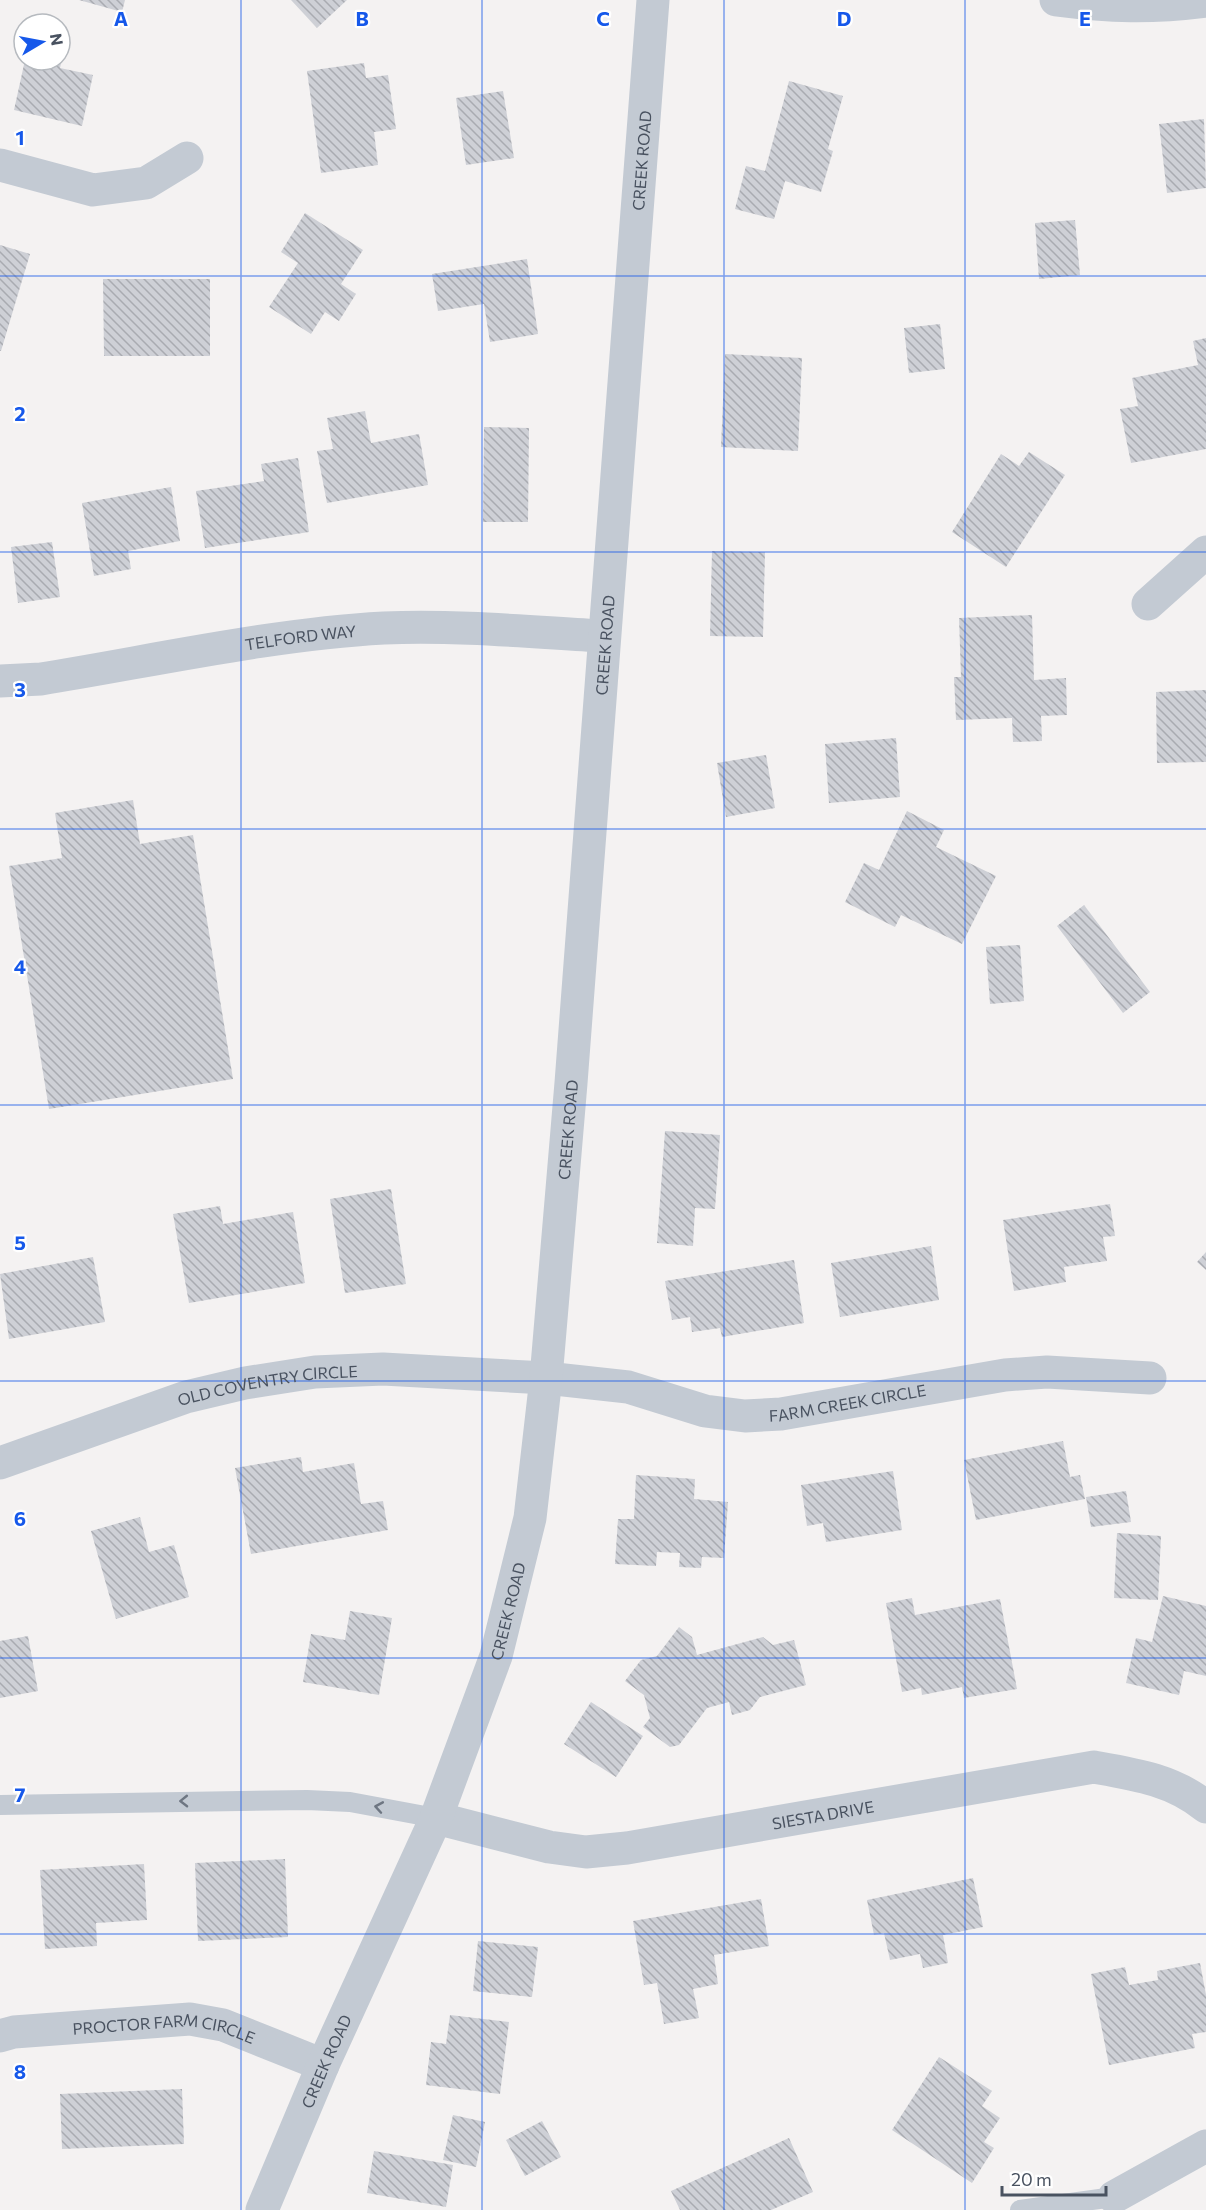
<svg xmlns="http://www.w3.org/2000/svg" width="1206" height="2210" viewBox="0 0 1206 2210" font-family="Commissioner,sans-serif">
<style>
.building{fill:url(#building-back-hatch)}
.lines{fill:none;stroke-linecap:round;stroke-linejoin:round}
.service{stroke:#c3cad3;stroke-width:20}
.minor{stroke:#c3cad3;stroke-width:33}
.tertiary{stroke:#c3cad3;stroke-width:33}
.oneway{stroke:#6e7682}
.grid{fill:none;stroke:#1658ea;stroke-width:1.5;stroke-opacity:0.55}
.labels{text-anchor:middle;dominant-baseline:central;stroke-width:4.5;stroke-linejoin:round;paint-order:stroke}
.street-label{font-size:16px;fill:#495260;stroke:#fff}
.grid-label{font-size:20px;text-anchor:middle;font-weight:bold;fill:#1658ea;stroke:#fff;stroke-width:4.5;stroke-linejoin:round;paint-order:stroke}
</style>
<defs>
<pattern id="building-back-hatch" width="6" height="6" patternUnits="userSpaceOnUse" patternTransform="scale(1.5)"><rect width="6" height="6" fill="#ced0d6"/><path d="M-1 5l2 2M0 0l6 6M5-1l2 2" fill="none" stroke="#a9abb1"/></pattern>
</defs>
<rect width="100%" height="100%" fill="#f4f2f2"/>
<path class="building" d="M79 0H125L122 12Z
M291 0H347L317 28Z
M60 29 68 31 60 68 93 75 82 126 14 110 25 60H60Z
M364 63 366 78 388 75 396 129 374 132 378 165 321 173 307 71Z
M789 81 843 96 828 149 833 151 821 192 785 181 774 219 735 209 746 166 765 171Z
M503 91 514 158 466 165 456 98Z
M1204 119 1206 188 1167 193 1159 124Z
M305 213 363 250 341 284 356 294 339 321 325 312 311 334 269 307 298 263 281 252Z
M1075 220 1080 275 1039 279 1035 223Z
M0 245 30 254 1 351H0Z
M527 259 538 334 490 342 484 304 438 311 432 274Z
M103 279H210V356H104Z
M940 324 945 369 909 373 904 328Z
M1206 338V449L1131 463 1120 409 1138 406 1132 378 1198 365 1193 341Z
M725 354 802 358 798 451 721 447Z
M365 411 371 443 419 434 428 485 327 503 317 451 333 449 327 418Z
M484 427 529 428 528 522H483Z
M1029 452 1065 475 1006 567 952 532 1001 454 1019 466Z
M298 458 309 532 205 548 196 491 264 481 261 464Z
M171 487 180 541 128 551 131 569 94 576 82 503Z
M52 542 60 597 18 603 11 547Z
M712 551 765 552 763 637 710 636Z
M1032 615 1034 680 1066 678 1067 715 1041 716 1042 741 1013 742 1012 718 956 720 954 677H961L959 618Z
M1206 690V762L1157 763 1156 692Z
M896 738 900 797 829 803 825 744Z
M766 755 775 808 726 817 717 763Z
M133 800 140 844 193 835 233 1079 49 1109 9 866 62 858 55 813Z
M907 811 944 830 936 847 996 876 962 944 901 915 895 927 845 902 864 863 879 870Z
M1084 905 1150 992 1123 1013 1057 926Z
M1020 945 1024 1001 990 1004 986 947Z
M665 1131 720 1135 715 1209 695 1208 693 1246 657 1243Z
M391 1189 406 1284 345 1293 330 1199Z
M1110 1204 1115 1236 1103 1237 1107 1261 1064 1267 1066 1282 1014 1291 1003 1220Z
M220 1206 223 1224 293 1212 305 1283 189 1303 173 1214Z
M931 1246 939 1300 840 1317 831 1263Z
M1206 1252V1270L1197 1262Z
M93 1257 105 1322 9 1339 0 1274Z
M794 1260 804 1323 722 1337 720 1328 692 1332 690 1317 672 1320 665 1281Z
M1063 1441 1070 1477 1080 1475 1085 1499 976 1520 964 1460Z
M301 1457 303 1472 354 1463 361 1504 383 1501 388 1530 251 1554 235 1468Z
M893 1471 902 1530 826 1542 823 1523 807 1526 801 1485Z
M636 1475 695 1479 694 1499 728 1502 724 1558 702 1557 701 1568 679 1567 680 1553 657 1552 656 1566 615 1564 618 1519H634Z
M1126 1491 1131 1522 1091 1527 1086 1497Z
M140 1517 149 1552 174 1545 189 1597 116 1619 91 1531Z
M1117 1533 1161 1536 1158 1600 1114 1598Z
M1163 1596 1206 1606V1676L1184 1671 1179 1695 1126 1683 1136 1638 1152 1642Z
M912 1598 915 1615 1000 1599 1017 1689 964 1698 962 1687 922 1695 921 1688 902 1692 886 1603Z
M350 1611 392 1618 379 1695 303 1682 311 1634 345 1640Z
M679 1627 692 1637 697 1655 763 1637 773 1645 794 1640 806 1685 760 1697 750 1710 732 1715 729 1702 707 1708 679 1745 670 1747 643 1727 650 1718 644 1695 625 1681 641 1660 657 1656Z
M28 1636 38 1691 0 1698V1641Z
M591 1702 643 1736 616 1777 564 1744Z
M285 1859 288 1937 198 1941 195 1863Z
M144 1864 147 1920 96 1923 97 1946 45 1949 40 1870Z
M973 1878 983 1927 943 1935 948 1963 923 1968 920 1954 890 1960 884 1933 874 1935 867 1900Z
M761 1899 769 1946 714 1955 718 1984 693 1989 699 2018 664 2024 657 1983 644 1985 633 1921Z
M478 1941 538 1947 532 1997 473 1991Z
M1200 1963 1206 1995V2032L1192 2034 1195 2048 1109 2065 1091 1974 1125 1967 1129 1985 1158 1980 1157 1971Z
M450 2015 509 2022 500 2094 426 2085 431 2042 446 2044Z
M939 2057 992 2091 982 2106 1000 2118 984 2142 994 2148 972 2183 892 2130Z
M182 2089 184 2144 62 2149 60 2094Z
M453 2115 485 2122 476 2167 443 2160Z
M542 2121 561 2157 525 2176 506 2140Z
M789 2138 813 2192 771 2210H680L671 2191Z
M374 2151 453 2165 446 2207 367 2193Z"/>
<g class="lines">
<path class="service" d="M0 1805 307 1800 350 1802 436 1818
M1020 2210 1114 2197"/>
<g class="minor">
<path d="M1056 0C1110 7 1152 8 1206 1"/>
<path d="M0 165 93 190 146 183 187 158"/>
<path d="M1148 604 1206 552"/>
<path id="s1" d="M0 681 41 679C152 661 273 634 384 628 457 625 531 632 603 636"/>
<path id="s2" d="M0 1463 186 1397 245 1383 315 1372 383 1369 546 1378 628 1387 705 1411 745 1416 781 1414 1005 1375 1047 1372 1150 1378"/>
<path id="s3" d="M436 1818 549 1847 586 1852 627 1848 1094 1767C1134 1774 1174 1780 1206 1807"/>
<path id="s4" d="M0 2036 14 2032 190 2019 223 2025 323 2065"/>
<path d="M1114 2197 1206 2146"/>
</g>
<path class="tertiary" id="s5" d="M262 2210 323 2065 436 1818 496 1656 530 1518 546 1378 571 1083 653 0"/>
</g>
<defs><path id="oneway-chevron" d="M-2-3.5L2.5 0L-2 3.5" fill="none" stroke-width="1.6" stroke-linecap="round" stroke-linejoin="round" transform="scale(1.5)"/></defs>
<g class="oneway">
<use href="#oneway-chevron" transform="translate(184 1801) rotate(179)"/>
<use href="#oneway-chevron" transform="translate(379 1807) rotate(-170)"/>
</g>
<path class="grid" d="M241 0V2210M482 0V2210M724 0V2210M965 0V2210M0 276H1206M0 552H1206M0 829H1206M0 1105H1206M0 1381H1206M0 1658H1206M0 1934H1206"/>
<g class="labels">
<g class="street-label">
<text stroke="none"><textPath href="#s5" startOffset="2106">CREEK ROAD</textPath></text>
<text stroke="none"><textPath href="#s1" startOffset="304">TELFORD WAY</textPath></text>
<text stroke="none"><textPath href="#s5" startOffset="1620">CREEK ROAD</textPath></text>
<text stroke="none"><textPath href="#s5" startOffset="1134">CREEK ROAD</textPath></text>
<text stroke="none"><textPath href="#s2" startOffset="280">OLD COVENTRY CIRCLE</textPath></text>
<text stroke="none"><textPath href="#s2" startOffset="867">FARM CREEK CIRCLE</textPath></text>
<text stroke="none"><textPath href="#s5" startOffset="648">CREEK ROAD</textPath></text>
<text stroke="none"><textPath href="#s3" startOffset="394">SIESTA DRIVE</textPath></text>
<text stroke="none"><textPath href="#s4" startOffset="166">PROCTOR FARM CIRCLE</textPath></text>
<text stroke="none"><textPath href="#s5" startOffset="162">CREEK ROAD</textPath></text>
</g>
</g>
<g class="grid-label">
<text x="121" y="26">A</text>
<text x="362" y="26">B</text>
<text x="603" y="26">C</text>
<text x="844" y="26">D</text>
<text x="1085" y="26">E</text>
<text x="20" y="145">1</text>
<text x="20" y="421">2</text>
<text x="20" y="697">3</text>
<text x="20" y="974">4</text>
<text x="20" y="1250">5</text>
<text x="20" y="1526">6</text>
<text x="20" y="1802">7</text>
<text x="20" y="2079">8</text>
</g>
<g transform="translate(42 42) rotate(80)"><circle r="28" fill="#ffffff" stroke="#b6babf" stroke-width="1.5"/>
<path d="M0-4.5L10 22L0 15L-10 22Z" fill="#1658ea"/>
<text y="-9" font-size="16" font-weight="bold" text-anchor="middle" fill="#495260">N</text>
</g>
<path d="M1002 2186v9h104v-9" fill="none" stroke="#495260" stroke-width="3"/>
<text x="1011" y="2186" font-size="18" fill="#495260" stroke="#ffffff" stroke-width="4.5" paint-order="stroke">20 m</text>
</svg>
